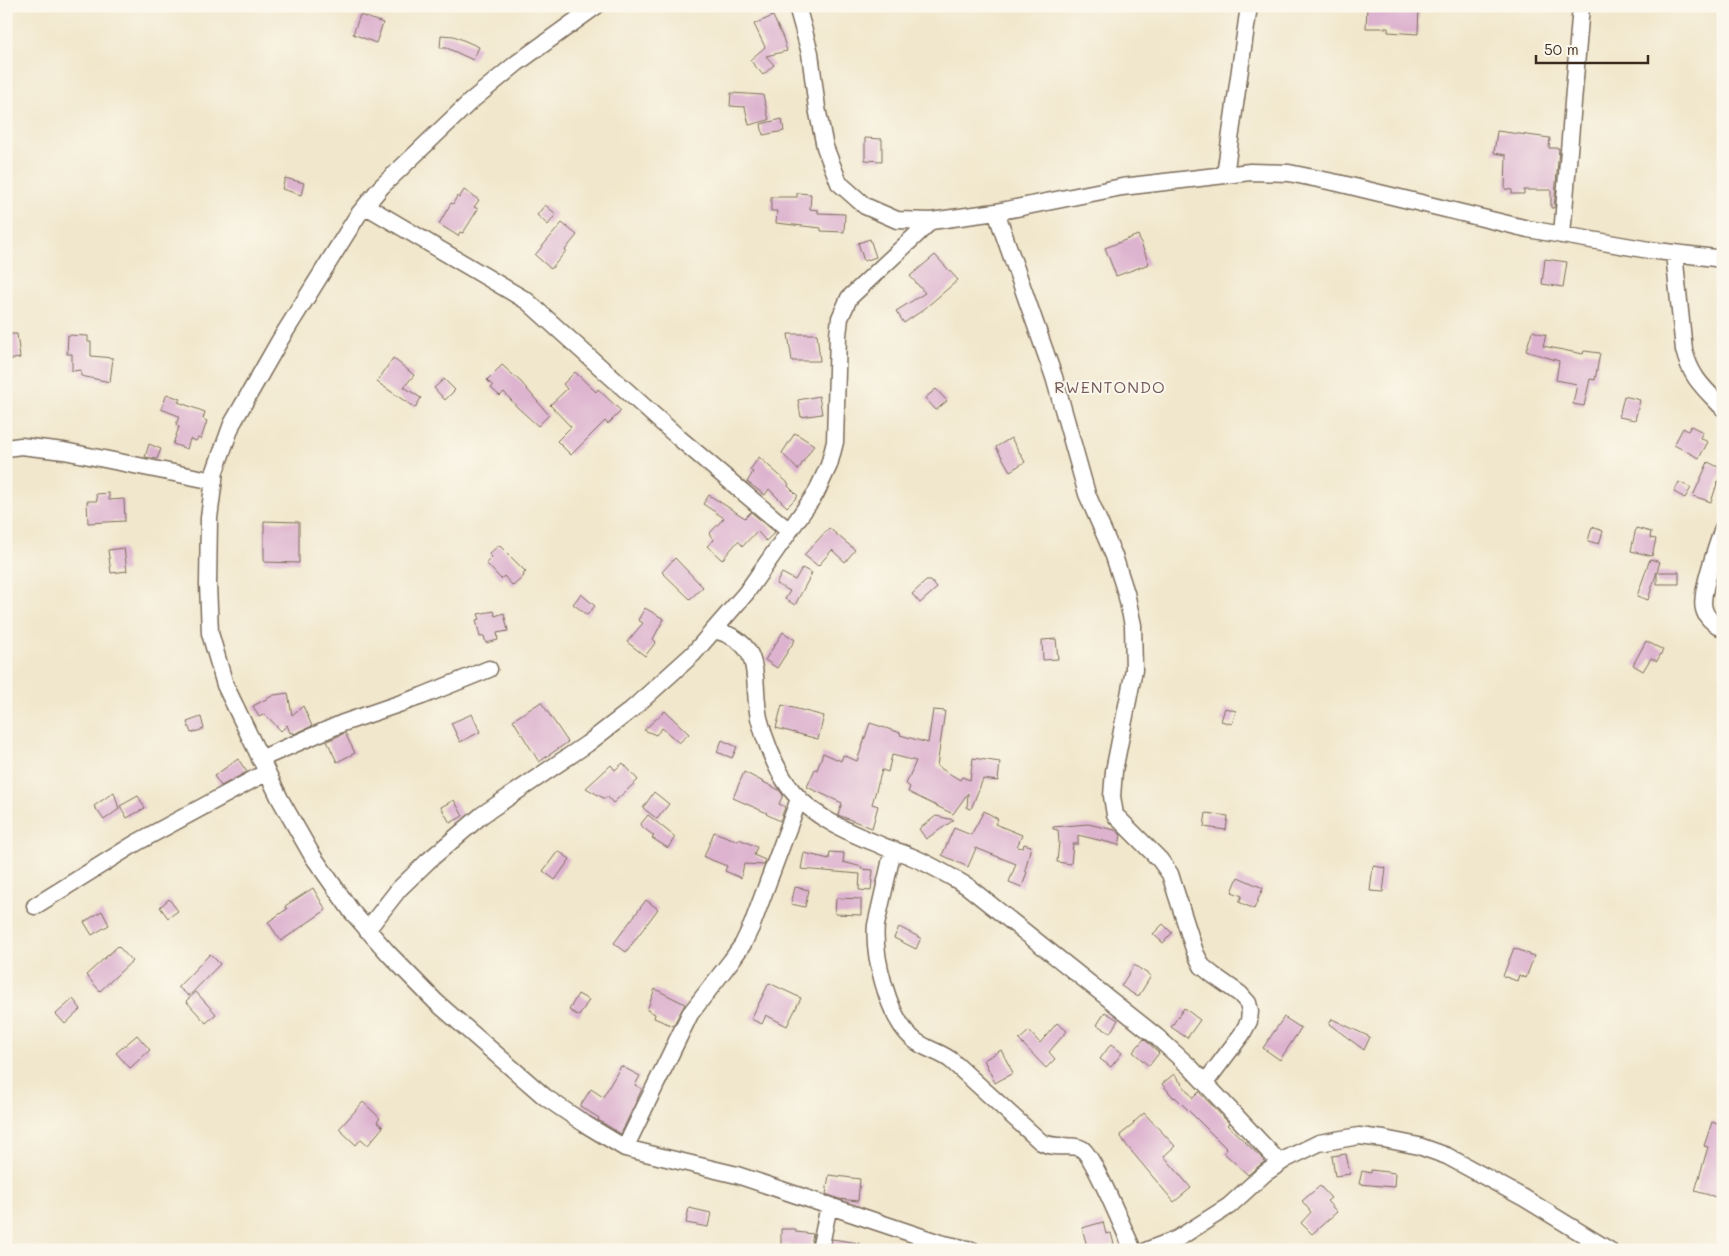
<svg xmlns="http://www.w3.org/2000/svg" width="1729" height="1256" viewBox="0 0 1729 1256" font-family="Mali,sans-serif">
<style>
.building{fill:#ddb3cf}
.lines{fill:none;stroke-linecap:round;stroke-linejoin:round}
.minor-casing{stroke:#7b6c5b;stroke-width:19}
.minor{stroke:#fff;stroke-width:16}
.labels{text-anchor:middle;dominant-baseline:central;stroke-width:4;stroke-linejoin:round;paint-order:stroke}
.quarter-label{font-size:16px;letter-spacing:1px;fill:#745a5c;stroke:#fbf7ec}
</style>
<rect width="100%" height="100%" fill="#fbf7ec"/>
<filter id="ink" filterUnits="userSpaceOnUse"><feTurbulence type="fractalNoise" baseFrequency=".02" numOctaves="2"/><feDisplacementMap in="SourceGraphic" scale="10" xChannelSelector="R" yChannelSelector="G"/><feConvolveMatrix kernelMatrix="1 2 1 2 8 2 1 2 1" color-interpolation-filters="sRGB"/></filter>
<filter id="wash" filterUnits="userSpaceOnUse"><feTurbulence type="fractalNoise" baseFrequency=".0096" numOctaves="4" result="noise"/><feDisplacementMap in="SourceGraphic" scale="20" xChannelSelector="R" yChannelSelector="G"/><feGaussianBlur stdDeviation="1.12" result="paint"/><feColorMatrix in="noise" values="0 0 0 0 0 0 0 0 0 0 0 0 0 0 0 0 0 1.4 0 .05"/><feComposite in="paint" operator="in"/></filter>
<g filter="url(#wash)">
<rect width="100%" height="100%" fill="#f1e7cc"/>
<g id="blocks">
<path class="building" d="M1367 6H1419L1418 34 1388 32V28H1366Z
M360 15 383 23 376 43 353 34Z
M773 16 783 38 787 51 766 56 774 65 763 75 750 60 765 47 754 24Z
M441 35 454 36 479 47 473 60 447 48H440Z
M731 93 763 95 769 120 749 125 745 107 730 106Z
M782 119 784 131 763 135 761 124Z
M1497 131 1550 138 1549 148H1559L1554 208H1551V190H1524V194H1512V190L1505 189 1506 155 1494 153Z
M865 138 882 139V161L865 160Z
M285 178 304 183 301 195 282 189Z
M464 190 479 200 474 207 478 209 463 233 460 232 458 236 439 224 451 203 453 204 457 196 459 198Z
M797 193 811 194 810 209 818 210V213L845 214 844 232 821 231V228L776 223 777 211H771V197H797Z
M545 205 556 214 548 225 537 215Z
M562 223 577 235 565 250 566 251 551 269 535 255Z
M1138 235 1149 264 1116 276 1105 248Z
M870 239 876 257 864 261 858 243Z
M935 255 958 280 923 310 904 323 896 311 925 293 910 276Z
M1545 259 1567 262 1563 287 1542 284Z
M1532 331 1546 335 1543 346 1583 354 1584 351 1600 353 1595 380 1590 379 1584 406 1573 404 1577 384 1556 380 1559 361 1526 351Z
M6 334H17L20 358 6 360Z
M788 334H817L820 361H792Z
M68 335 88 336V342H91V356L113 358 110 382 81 376V370L72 371V354H67Z
M393 358 414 375 404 387 421 398 415 408 377 382Z
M502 365 521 382 549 415 538 426 517 407 504 392 500 396 491 388 493 386 487 380Z
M575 372 596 392 598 389 621 411 608 424 605 421 571 455 557 441 571 427 550 405 567 389 563 384Z
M444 379 455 390 445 400 434 388Z
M936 389 947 401 936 410 925 398Z
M167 394 180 399 178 402 205 412 203 419 207 421 201 439 198 438 196 441 190 439 187 449 173 444 179 427 176 425 179 416 161 409Z
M819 396 822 414 801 417 798 400Z
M1624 396 1640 400 1635 420 1619 417Z
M1691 426 1703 432 1700 438 1708 442 1699 458 1674 445 1683 428 1688 431Z
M795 433 814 445 798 470 782 453Z
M1011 438 1025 462 1010 471 996 447Z
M149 444 161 449 157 459 145 457Z
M759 457 789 484 788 486 798 496 787 507 769 489 765 495 747 482 753 472 750 470Z
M1708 462 1722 469 1711 502 1693 496Z
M1679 482 1691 488 1685 498 1674 492Z
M109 493V500L124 499 125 521 88 523 87 501H97L96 494Z
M709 495 745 518 751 512 775 532 766 541 757 531 743 546 738 541 722 560 707 546 714 540 709 534 724 518 703 504Z
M264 521 299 522V563L264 562Z
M1592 527 1603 531 1599 544 1588 541Z
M829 528 855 550 845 562 832 550 818 566 804 555Z
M1636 528 1651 532 1650 538 1656 539 1652 556 1631 551Z
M499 545 526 572 523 574 524 576 513 586 504 576 501 579 486 563 492 557 489 554Z
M124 548 127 571 111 573 108 550Z
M675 558 703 587 690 599 662 572Z
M1650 559 1660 562 1648 600 1637 596Z
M802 568 812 573 795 605 785 599 790 591 776 584 782 573 795 580Z
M1657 572H1679V584H1657Z
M926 581H931L937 588 920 603 912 594Z
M581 594 595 606 587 615 573 604Z
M645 608 664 619 653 639 656 642 645 656 627 642 643 623 638 620Z
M494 611 495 616 504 613 508 631 497 633 498 640 486 643 484 636 480 637 476 620 480 619 478 614Z
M783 632 795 640 777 668 765 660Z
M1056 639 1058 659 1043 660 1042 640Z
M1646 641 1663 650 1657 661 1651 658 1643 671 1633 665Z
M288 693 292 715 303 706 312 726 294 734 293 732 290 733 287 725 281 731 265 714 259 717 253 706 274 695Z
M541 702 568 742 539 762 513 720Z
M782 705 824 716 818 739 776 728Z
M1225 708 1236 711 1232 724 1221 721Z
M933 710 945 711 937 766 960 780 962 777 970 780 973 758 1000 762 998 781 983 779 971 809 967 808 968 793 953 814 908 792 910 787 906 784 916 761 892 755 888 772 882 770 872 804 878 806 872 828 838 815 842 803 807 787 815 769 817 770 823 753 841 761 843 755 857 761 870 723 901 733 900 735 928 743Z
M665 711 689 734 679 743 662 728 656 735 644 730Z
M472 714 480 732 460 742 451 723Z
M201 717 204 729 191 733 187 722Z
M345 733 355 753 337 762 327 741Z
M722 740 737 747 732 758 717 752Z
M238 759 247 772 221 786 214 776Z
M623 763 638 780 613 803 607 796 605 799 586 788 611 765 615 770Z
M744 772 779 790 783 795 779 804 785 807 780 821 766 814 767 813 733 798Z
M114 792 119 809 104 820 94 806Z
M654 792 669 804 657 819 643 808Z
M138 796 145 808 127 818 120 806Z
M454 800 463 816 450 823 441 807Z
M984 811 998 819 995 824 1022 835 1017 847 1023 848 1024 844 1031 846 1025 871 1027 872 1022 887 1009 882 1016 864 976 848 968 867 942 855 954 828 971 835Z
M1206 813 1228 816 1226 830 1204 827Z
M648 815 675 837 668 848 652 838 654 836 640 825Z
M936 816 954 820 926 839 919 829Z
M1088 824 1115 830 1121 835 1119 845 1078 835V844H1073L1071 864 1057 862 1059 842 1058 830 1053 829V827Z
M714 832 738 841 739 839 757 847 754 855 765 860 764 865 744 864 741 878 725 871 727 866 704 857Z
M558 851 570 859 555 880 543 871Z
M830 852 844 853 843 862 862 867 861 869 873 870 871 891 859 890 860 874 801 869 804 853 829 859Z
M1373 866 1386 868 1383 892 1370 891Z
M1238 877 1263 888 1254 909 1239 902 1242 896 1232 892Z
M795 887 809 890 805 907 791 904Z
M313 888 326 910 281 941 268 922 287 909 285 906Z
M836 898 861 899V915L835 914Z
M169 899 178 911 168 918 160 907Z
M646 900 658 909 626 952 614 943Z
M102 911 109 925 92 935 84 922Z
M1163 924 1172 933 1163 943 1153 934Z
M899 927 921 938 916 949 894 938Z
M118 946 132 961 100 991 86 975Z
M1514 948 1534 956 1526 978 1519 975 1517 981 1503 976Z
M210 954 220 964 189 996 178 987Z
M1134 965 1151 976 1138 997 1121 986Z
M769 983 801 998 787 1026 766 1015 762 1024 751 1019Z
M655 989 685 1004 673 1026 654 1018 655 1014 647 1010Z
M196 992 216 1014 206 1023 186 1001Z
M578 994 589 1000 579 1016 569 1010Z
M73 999 81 1009 65 1024 56 1014Z
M1184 1008 1200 1020 1187 1038 1171 1027Z
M1105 1012 1118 1020 1110 1033 1097 1025Z
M1284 1017 1301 1028 1280 1060 1263 1048Z
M1332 1019 1370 1037 1364 1050 1329 1024Z
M1057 1023 1067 1031 1049 1052 1055 1059 1046 1068 1019 1040 1029 1031 1040 1043Z
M137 1035 150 1050 130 1068 116 1053Z
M1144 1039 1159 1053 1149 1066 1133 1052Z
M1111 1044 1122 1053 1111 1067 1100 1059Z
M1001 1050 1013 1073 995 1083 984 1060Z
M621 1066 640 1076 635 1085 642 1089 621 1134 598 1120 599 1118 580 1106 591 1089 603 1097Z
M1174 1074 1193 1098 1199 1092 1229 1123 1227 1125 1265 1161 1248 1175 1224 1153 1227 1149 1175 1097 1174 1098 1162 1084Z
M363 1102 380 1118 377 1122 383 1127 368 1145 361 1139 356 1145 339 1129Z
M1144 1113 1175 1146 1164 1156 1191 1188 1174 1202 1127 1146 1120 1135 1134 1124 1133 1123Z
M1712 1122 1723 1126V1199L1695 1191 1708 1147 1704 1146Z
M1346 1154 1350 1174 1335 1176 1332 1156Z
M1371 1170 1395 1173 1394 1187 1359 1184 1362 1171 1371 1173Z
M829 1175 860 1179 858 1201 839 1199 826 1194Z
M1320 1186 1331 1198 1327 1201 1337 1212 1312 1234 1301 1223 1311 1212 1302 1201Z
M689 1208 711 1213 708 1227 686 1223Z
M1103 1222 1106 1234 1111 1233 1114 1244 1109 1246 1110 1250H1088L1082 1228Z
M781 1229H796V1232L813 1234 810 1250 798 1249V1245H781Z
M832 1239 859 1243 858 1250H830Z"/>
</g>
</g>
<g filter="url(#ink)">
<use href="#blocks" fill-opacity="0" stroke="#7b6c5b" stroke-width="1"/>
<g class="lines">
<defs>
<path id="minor" d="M596 6 517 63 471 101 381 187 358 215 280 340 232 424 215 471 209 518 208 584 210 633 225 685 280 799 312 855 352 912 389 954 436 1002 545 1097 585 1124 625 1148 737 1175 940 1243 972 1250
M797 6 810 53 817 108 825 147 839 183 865 206 897 220 931 221 996 212 1122 187 1225 175 1250 172 1289 173 1338 183 1528 229 1649 250 1723 259
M1225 175 1249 6
M366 206 527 301 679 438 789 531
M996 212 1054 377 1087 494 1114 556 1126 593 1133 625 1134 670 1114 771 1112 796 1115 815 1160 860 1170 874 1195 952 1202 966 1213 975 1240 994 1248 1003 1250 1011 1249 1021 1242 1034 1205 1083
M1562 235 1581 6
M1674 253 1684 350C1691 378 1704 388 1723 408
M6 448 21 446 64 451 214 481
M1723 528C1718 544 1699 595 1704 609 1706 619 1716 624 1723 629
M714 630C766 643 751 677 759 718 764 738 774 764 785 781 805 813 844 831 878 844 888 849 899 851 910 856 930 864 948 875 967 886L1157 1037 1190 1067 1280 1163
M260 759 343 723 422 696 489 669
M893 850 876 925C873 955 888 1017 912 1038 923 1049 940 1051 952 1061L1041 1142C1056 1150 1073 1143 1082 1149 1094 1157 1125 1233 1133 1250
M35 906 136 843 267 772
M367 930 399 889 428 861 482 815 587 744 631 710 693 654 746 593 816 493 829 465 835 442 838 335 840 318 849 298 931 221
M625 1148 690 1014 731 961 743 944 752 925 799 799
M820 1250 829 1205
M1148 1250 1177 1239 1229 1206 1264 1174 1286 1159 1319 1143 1359 1136 1384 1139 1419 1146 1447 1156 1524 1198 1609 1250"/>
</defs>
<use href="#minor" class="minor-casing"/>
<use href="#minor" class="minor"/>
</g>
</g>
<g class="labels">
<g class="quarter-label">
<text x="1110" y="386">RWENTONDO</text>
</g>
</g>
<rect width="1729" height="1256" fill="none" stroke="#fbf7ec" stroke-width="25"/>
<path d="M1536 55v8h112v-8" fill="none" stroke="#3b2a1e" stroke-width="2.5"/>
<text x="1544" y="55" font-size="15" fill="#3b2a1e" stroke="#fbf7ec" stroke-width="4" paint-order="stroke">50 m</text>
</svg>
